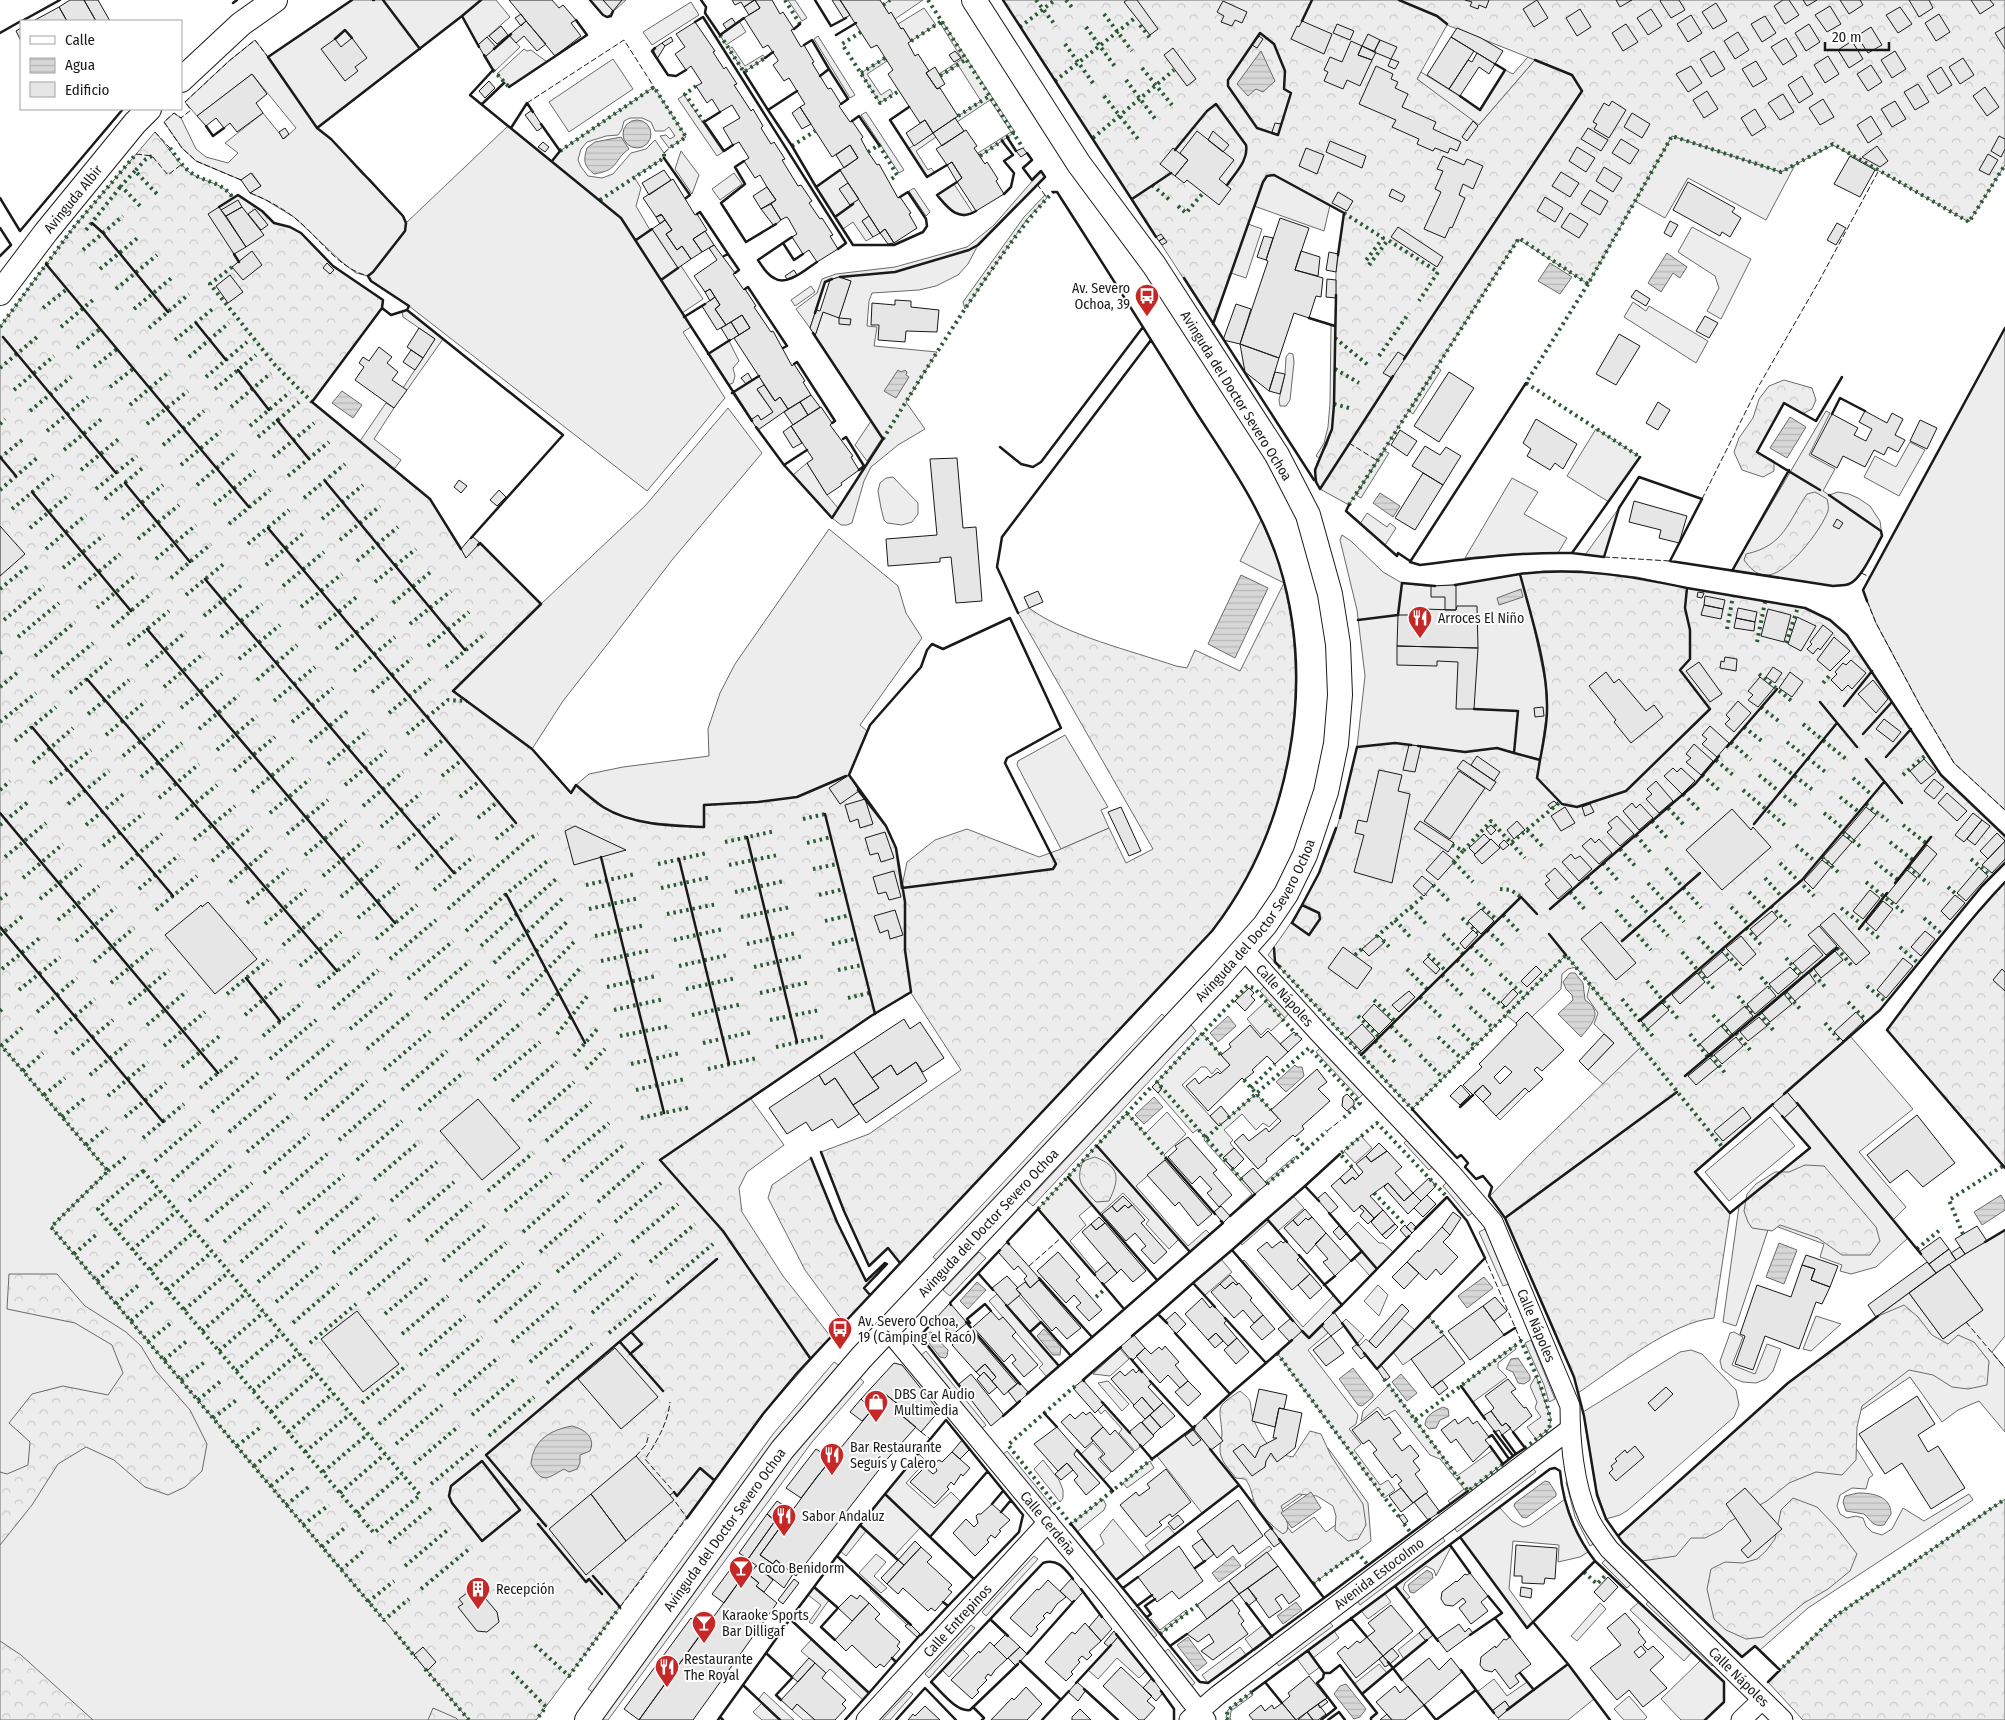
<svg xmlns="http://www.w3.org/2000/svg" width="2005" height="1720" viewBox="0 0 2005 1720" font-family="'Fira Sans Condensed',sans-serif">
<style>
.built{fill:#ededed;stroke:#6a6a6a}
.forest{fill:url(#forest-crowns);stroke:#6a6a6a;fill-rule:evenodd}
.water{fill:url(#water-rules);stroke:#6a6a6a}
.building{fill:#e6e6e6;stroke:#1a1a1a;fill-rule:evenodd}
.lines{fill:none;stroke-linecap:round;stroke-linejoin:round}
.minor-casing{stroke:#1a1a1a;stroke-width:21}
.tertiary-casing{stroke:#1a1a1a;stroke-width:26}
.minor{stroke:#fff;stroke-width:19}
.tertiary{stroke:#fff;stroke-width:24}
.hedge{stroke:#2b5a34;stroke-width:4;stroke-dasharray:2.5 4;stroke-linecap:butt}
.fence{stroke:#1a1a1a;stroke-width:1;stroke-dasharray:6 2.5;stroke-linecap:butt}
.wall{stroke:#1a1a1a;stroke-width:2.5}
.labels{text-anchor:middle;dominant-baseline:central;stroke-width:4;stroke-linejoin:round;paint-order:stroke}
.street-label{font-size:14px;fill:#1a1a1a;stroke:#fff}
.poi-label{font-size:14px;fill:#1a1a1a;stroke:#fff;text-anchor:start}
</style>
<defs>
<pattern id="forest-crowns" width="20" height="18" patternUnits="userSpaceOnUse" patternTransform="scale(1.25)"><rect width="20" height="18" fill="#ededed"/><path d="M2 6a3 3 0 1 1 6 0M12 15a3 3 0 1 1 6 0" fill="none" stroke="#cbcbcb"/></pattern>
<pattern id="water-rules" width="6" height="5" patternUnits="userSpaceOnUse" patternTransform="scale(1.25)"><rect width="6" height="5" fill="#d7d7d7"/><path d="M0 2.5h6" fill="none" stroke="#b8b8b8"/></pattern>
</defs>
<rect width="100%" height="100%" fill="#fff"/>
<path class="built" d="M352 0H496L510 17 478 45 462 16 318 128 331 139 362 174 370 179 403 216 406 223 508 126 552 161 560 151 654 87 686 137 669 148 660 136 666 135 670 139 675 136 669 127 664 131H655L651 122 642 118H630L624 121 622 129 618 135 606 136 587 142 581 149 578 160 581 167 588 176 602 178 613 174 631 153 646 149 655 140 664 153V158L634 177 641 188 636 206 650 230 652 229 678 268 681 266 703 299 682 313 691 327 683 332 725 398 647 491 409 306 371 281 368 276 356 273 342 262 294 217 264 199 250 193 261 186 252 173 241 180 196 161 182 148 164 122 174 113 181 118 196 149 206 157 228 163 238 153 225 143 263 113 284 139 296 128 252 74 197 116 185 102 229 61 255 40 268 57Z
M590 0H603L613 11 622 0H626L607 17 603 15Z
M788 0H795L807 18 802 21Z
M890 0H923L895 19 891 13 889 14 883 5Z
M691 2 699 15 652 45 643 32Z
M924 8 936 25 911 41 903 28 901 29 898 24Z
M739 21 746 32 726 45 720 35Z
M942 21 1015 132 980 156 978 153 1011 132 990 100 957 122 955 118 981 101 958 65 940 76 939 74 962 59 940 23Z
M509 35 520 47 494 72 485 57Z
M818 36 855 95 850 98 814 39Z
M732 47 745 66 763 55 765 58 744 72 729 49Z
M524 49 527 51 531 50 547 62 509 87 497 74Z
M1528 57 1535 60 1478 126 1417 79 1421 72 1480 109 1505 70 1513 74Z
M885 58 887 61 867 74 881 95 890 89 893 94 880 103 861 73Z
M613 59 633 89 569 132 549 102Z
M684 95 723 152 717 156 678 99Z
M866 112 904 170 899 173 861 115Z
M933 133 936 137 916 151 928 170 931 168 935 173 927 177 908 149Z
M1672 136 1781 172 1795 165 1766 220 1688 178 1665 218 1635 201Z
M681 151 699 175 692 194 675 169Z
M840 170 848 183 840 189 850 205 859 199 869 216 862 221 873 237 866 241 853 222 843 229 816 187Z
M1041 171 1045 177 978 245 968 264 958 275 936 286 919 290 872 293 869 301 867 326 877 327 874 346 937 352 906 402 925 429 898 445 871 467 864 481 852 523 847 525H841L832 518 793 475 807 463 827 495 838 508 883 439 882 438 867 461 855 445 871 421 815 336 823 312 839 317 851 281 839 277 825 282 810 328 796 309 817 293 822 279 836 274 895 267 967 247 994 225Z
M734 173 742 184 720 200 712 189Z
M1274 175 1330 205 1324 231 1254 206 1263 182 1267 176Z
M954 184 973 213 971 214 964 216 954 213 937 195Z
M914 188 930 212 926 216 909 191Z
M1045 195 1047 198 1027 219 965 309 963 302 1024 217Z
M1248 224 1262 229 1246 278 1231 273Z
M1692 227 1751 259 1721 319 1707 311 1719 288 1715 276 1678 252Z
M811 286 815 292 795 306 791 300Z
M1633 302 1646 311 1649 306 1708 341 1696 363 1624 317Z
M407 310 443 339 407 390 403 388 435 339 403 317 402 311Z
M1331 325 1335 326 1334 404 1332 429 1327 445 1319 458 1316 456 1324 443 1328 427 1330 403Z
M2005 328V810L1954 763 1922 709 1876 623 1863 590Z
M729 341 739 361 733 368 735 376 733 383 728 385 708 354Z
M1289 353 1293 354 1294 362 1290 400 1286 406H1280L1279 400 1285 374 1286 357Z
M1437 367 1441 370 1413 414 1409 411Z
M759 376 764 385 757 390 773 412 761 420 758 415 751 420 732 393Z
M386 403 394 408 374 439 401 460 394 469 360 441Z
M728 408 762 453 672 560 613 637 563 701 532 749 453 691 541 604 645 506Z
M1826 411 1830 413 1809 455 1835 469 1823 491 1829 495 1838 492 1849 494 1858 498 1870 506 1880 521 1882 536 1861 573 1856 580 1849 584 1833 586 1732 571Z
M1596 429 1640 457 1609 502 1567 476Z
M1910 442 1925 450 1899 496 1864 477 1875 456 1896 467Z
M1384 451 1389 453 1361 498 1356 495Z
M893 477 918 503V514L912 522 902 525 887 523 884 520 881 508 878 491 880 483 886 478Z
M1512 478 1538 492 1524 514 1567 538 1558 553 1514 554 1465 558Z
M1619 508 1604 557 1585 555Z
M1367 513 1387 527 1390 523 1396 528 1385 545 1360 524Z
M1261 520 1279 563 1284 583 1240 561Z
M829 529 898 586 906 613 922 638 860 725 867 731 849 775 797 797 758 802 705 805 704 827 645 822 616 814 602 807 576 785 589 774 623 767 709 756 708 729 720 693 735 664Z
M1342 535 1351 541 1383 572 1402 583 1426 586 1456 585 1520 574 1534 628 1545 681 1547 710 1540 760 1463 758 1421 746 1395 743 1357 747 1365 676 1357 610 1342 548 1340 540Z
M1065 735 1108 807 1101 810 1109 828 1061 849 1017 765 1018 761Z
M1566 955 1576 967 1568 969 1562 974 1561 989 1532 1017 1527 1012 1516 1023 1506 1015Z
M1590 984 1641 1047 1603 1084 1588 1070 1614 1043 1594 1024 1598 1013 1587 997Z
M1265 986 1290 1012 1285 1018 1260 991Z
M1266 1001 1283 1020 1271 1031 1268 1028 1261 1035 1247 1019Z
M1162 1014 1167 1019 938 1261 933 1257Z
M1191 1025 1196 1031 1033 1206 1027 1201Z
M1202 1033 1230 1065 1222 1073 1217 1068 1212 1074 1206 1067H1201L1182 1085 1219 1126 1256 1094 1278 1118 1269 1127 1263 1123 1256 1130 1242 1114 1224 1130 1233 1140 1230 1143 1234 1148 1223 1158 1255 1194 1241 1207 1240 1205 1252 1194 1204 1140 1205 1138 1198 1129 1193 1133 1158 1093 1162 1088 1157 1082Z
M1850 1036 1913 1109 1859 1152 1906 1207 1893 1220 1908 1238 1876 1267 1851 1274 1840 1271 1842 1265 1820 1257 1824 1244 1770 1224 1736 1326 1723 1322 1739 1206 1809 1148 1784 1118 1798 1105 1787 1092Z
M0 1044 108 1171 51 1227 469 1720H0Z
M1321 1047 1364 1093 1359 1098 1316 1052Z
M1525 1088 1529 1091 1500 1120 1496 1116Z
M1167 1112 1186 1134 1164 1155 1166 1158 1165 1160 1136 1186 1188 1246 1206 1230 1210 1234 1190 1252 1179 1239 1169 1249 1146 1224 1149 1220 1123 1193 1100 1214 1092 1205 1079 1216 1086 1225 1070 1241 1096 1272 1094 1274 1038 1209 1127 1113 1145 1134Z
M1770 1117 1795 1146 1729 1201 1705 1172Z
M1361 1136 1372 1148 1355 1163 1344 1151Z
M1410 1137 1435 1165 1429 1170 1404 1143Z
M1294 1157 1295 1159 1267 1184 1265 1182Z
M1449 1180 1474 1212 1468 1216 1443 1186Z
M1293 1196 1304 1208 1278 1231 1269 1221 1242 1245 1240 1242Z
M1358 1222 1379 1243H1383L1393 1252 1370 1276 1354 1258 1362 1251 1347 1233Z
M1485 1229 1497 1253 1509 1284 1503 1286 1479 1232Z
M2005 1230V1336L1992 1352 2005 1368V1432L1979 1401 1958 1410 1942 1422 1910 1377 1792 1457 1847 1434 1873 1475 1869 1478 1866 1489 1852 1488 1840 1495 1837 1506 1840 1514 1847 1518 1856 1516 1863 1518 1866 1526 1872 1532 1882 1535 1892 1529 1903 1508 1924 1521 1969 1494 1973 1500 1808 1608 1760 1650 1755 1646 1742 1657 1623 1543 1618 1536 1788 1383 1909 1293 1943 1339 1983 1310 1949 1264Z
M979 1252 986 1258 950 1296 943 1290Z
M1221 1259 1232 1272 1205 1295 1193 1283Z
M1244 1260 1303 1327 1334 1295 1342 1305 1322 1325 1328 1333 1308 1350 1358 1415 1356 1424 1349 1429 1361 1444 1354 1450 1380 1485 1388 1480 1395 1490 1384 1498 1277 1353 1302 1331 1242 1262Z
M1378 1285 1388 1295 1379 1316 1364 1301Z
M997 1294 1007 1306 1019 1296 1041 1322 1030 1332 1059 1366 1047 1377 1039 1368 1043 1364 989 1301Z
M1428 1316 1444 1335 1403 1365 1393 1352 1377 1369 1359 1346 1366 1339 1376 1348 1402 1319 1415 1330Z
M1816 1316 1841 1324 1811 1351 1803 1349Z
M1346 1319 1364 1336 1357 1344 1342 1323Z
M1734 1332 1743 1337 1732 1365 1755 1374 1767 1344 1781 1349 1773 1371 1766 1379 1756 1383 1743 1382 1735 1379 1722 1369 1720 1361 1728 1339 1730 1333Z
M1531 1340 1555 1399 1549 1402 1544 1385 1525 1343Z
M1514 1346 1516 1349 1498 1363V1368L1507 1377 1473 1402 1461 1386Z
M1120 1349 1129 1359 1110 1376 1093 1374Z
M1691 1350 1702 1354 1736 1390 1739 1405 1734 1417 1628 1510 1620 1515 1606 1519 1595 1485 1583 1412 1680 1352Z
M926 1351 986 1425 980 1430 920 1356Z
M834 1362 840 1366 594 1693 588 1689 773 1434Z
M857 1375 864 1382 812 1442 608 1720H599L804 1438Z
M1536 1376 1551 1419 1549 1429 1536 1439 1527 1427 1541 1417 1535 1408 1537 1402 1530 1386Z
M1108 1381 1129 1404 1122 1411 1098 1383Z
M1389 1385 1457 1476 1493 1450 1503 1464 1451 1504 1448 1501 1464 1489 1440 1459 1430 1455 1395 1410 1385 1416 1378 1407 1361 1421 1363 1411Z
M1104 1404 1141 1446 1135 1451 1119 1433 1122 1429 1105 1410 1101 1414 1098 1410Z
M1193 1428 1239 1485 1202 1513 1157 1456Z
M1093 1443 1103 1454 1098 1459 1111 1472 1103 1480 1081 1454Z
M1328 1448 1368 1503 1371 1541 1313 1584 1251 1501 1293 1470 1309 1490 1277 1513 1292 1533 1314 1517 1326 1532 1345 1518 1306 1463Z
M1007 1451 1052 1506 1046 1511 1001 1456Z
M918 1453 926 1461 906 1483 934 1508 951 1492 961 1502 930 1537 920 1528 894 1556 866 1531 846 1556 840 1551Z
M1043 1460 1059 1480 1063 1490V1498L1060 1502 1034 1469Z
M1150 1461 1154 1468 1127 1488 1123 1483Z
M1532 1467 1536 1472 1457 1532 1453 1526Z
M1566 1482H1571L1596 1542 1590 1546 1575 1517Z
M1103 1499 1106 1505 1104 1510 1077 1532 1071 1524Z
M1565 1499 1577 1533 1588 1552 1580 1557 1558 1562 1559 1545 1513 1541 1509 1589 1533 1622 1527 1628 1460 1537 1499 1507 1512 1521 1523 1527 1530 1525Z
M1113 1519 1145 1558 1116 1580 1094 1552 1104 1544 1100 1535Z
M1168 1526 1175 1534 1151 1553 1145 1545Z
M1441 1535 1445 1541 1360 1605 1356 1599Z
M1450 1545 1451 1547 1436 1576 1434 1570 1426 1566 1405 1583 1403 1589 1410 1597 1406 1600 1395 1586Z
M1269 1546 1272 1549 1246 1568 1245 1565Z
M876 1554 886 1562 874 1576 887 1588 881 1593 859 1573Z
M1034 1556 1038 1559 986 1616 982 1612Z
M1607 1558 1632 1583 1627 1588 1602 1563Z
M814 1587 829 1600 812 1624 809 1622 821 1605 808 1595Z
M871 1588 909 1623 907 1625 870 1590Z
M1385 1594 1391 1602 1368 1619 1361 1611Z
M1651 1599 1717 1661 1712 1666 1646 1604Z
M1639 1602 1692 1652 1684 1661 1630 1610Z
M1600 1603 1606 1609 1577 1641 1571 1636Z
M1135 1609 1157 1635 1151 1640 1129 1614Z
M1186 1610 1188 1612 1160 1634 1149 1620 1151 1619 1160 1630Z
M1328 1620 1333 1626 1279 1666 1275 1661Z
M971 1625 975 1628 929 1678 925 1674Z
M1263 1625 1272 1637 1254 1651 1245 1639Z
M1334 1631 1339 1638 1313 1658 1320 1667 1309 1675 1297 1659Z
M1419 1633 1426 1641 1404 1659 1398 1650Z
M1118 1637 1146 1671 1139 1678 1117 1658 1098 1679 1088 1670Z
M812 1639 869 1693 863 1700 830 1669 826 1673 801 1651Z
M1240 1647 1247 1656 1208 1683 1202 1675Z
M962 1649 969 1656 949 1677 942 1670Z
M1168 1649 1195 1683 1189 1688 1162 1654Z
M1701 1660 1724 1682V1702L1705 1720H1681L1661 1699Z
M1379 1664 1387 1673 1362 1694 1354 1684Z
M1568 1664 1594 1699 1568 1720H1499L1498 1718 1510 1708 1505 1701 1492 1711 1477 1692 1494 1679 1507 1696 1527 1682 1534 1690Z
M909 1691 913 1694 890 1720H882Z
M764 1692 794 1720H762L753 1712 762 1703 758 1700Z
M1252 1692 1253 1695 1231 1711 1230 1718 1231 1720H1228L1226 1718 1228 1710Z
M1629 1696 1647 1717 1644 1720H1624L1614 1709Z
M797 1704 815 1720H803L792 1710Z"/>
<path class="forest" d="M1003 0H2005V165L1969 222 1833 145 1781 172 1672 136 1588 284 1518 239 1349 505 1320 489 1315 477 1317 463 1327 445 1332 429 1334 404 1336 272 1344 213 1275 175 1267 176 1263 182 1213 324ZM1447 25 1535 60 1479 125 1417 79Z
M155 132C165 143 178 163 189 172 203 183 222 181 233 198L238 195 262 211 274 223 290 227 301 233 333 266 383 300 382 308 312 402 430 499 466 557 480 543 541 604 454 691 532 749 571 793 576 785C585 793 594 802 604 808 633 824 671 826 704 827V805L758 802 797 797 849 775 886 826 896 848 902 886 907 862 935 840 967 829 1039 857 1061 849 1109 828 1126 863 1153 849 1018 613 1029 608C1065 635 1132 651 1176 666L1187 668 1195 650 1240 671 1284 583C1288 604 1293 625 1294 647 1302 748 1274 851 1212 931L900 1263 888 1248 869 1266 844 1211 821 1152 869 1134 961 1070 911 993 871 1016 751 1099 784 1145 747 1172 739 1188 742 1212 783 1276 831 1337 763 1414 536 1720H469L51 1227 108 1171 0 1044V327L73 228Z
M1784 380 1812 388 1816 400 1812 409 1802 414 1784 404 1757 452 1774 461V471L1763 477 1742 470 1734 452 1739 438 1753 418 1759 399 1769 386Z
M1815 492 1827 499C1828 503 1829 508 1828 511 1822 529 1785 578 1765 575 1755 574 1750 568 1744 560L1746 554C1784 546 1788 522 1807 494Z
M1544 571H1579L1637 577 1687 588 1805 608 1830 620 1847 635 1941 775 2005 836V863L1982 886 1880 1010 1695 1172 1730 1213 1714 1318C1671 1322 1615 1368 1578 1393L1574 1377 1552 1324 1505 1218 1490 1196 1529 1155 1641 1047 1566 955 1412 1109 1268 955C1300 913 1326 868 1340 817 1347 794 1351 770 1357 747L1395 743 1465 752 1497 748 1540 759C1543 743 1547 726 1547 710 1548 666 1531 617 1520 574Z
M2005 883V1168L1887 1030 1953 941Z
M1095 1157C1120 1167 1120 1178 1109 1201L1096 1202C1082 1187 1075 1182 1083 1161Z
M811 1158 837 1222 866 1281 885 1263 887 1264 864 1288 870 1295 844 1323 805 1270 768 1198 772 1185Z
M1805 1165 1824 1166 1876 1227 1880 1241 1870 1255H1842L1818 1238 1780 1225 1772 1231 1752 1228 1748 1222 1744 1211 1747 1194 1756 1184 1775 1172H1789Z
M9 1274H57L85 1306 126 1332 141 1346 156 1371 190 1410 207 1444 202 1471 185 1487 168 1495 145 1487 114 1460 86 1447 58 1464 32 1505 0 1545V1472L7 1474 28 1465 30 1442 9 1423 32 1394 63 1386 108 1395 123 1373 112 1345 75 1323 7 1309Z
M1904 1305 1918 1317 1932 1335 1948 1344 1958 1335 1974 1342 1989 1361 1987 1385 1968 1389 1952 1387 1933 1375 1909 1370 1862 1406 1857 1427 1856 1460 1842 1475 1816 1472 1789 1483 1767 1501 1729 1522 1721 1530 1705 1538H1691L1676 1556 1642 1561 1618 1536 1788 1383 1876 1317Z
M1240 1391C1254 1402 1249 1401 1252 1414 1255 1426 1266 1447 1278 1453 1282 1455 1288 1456 1293 1457L1310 1431 1321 1434 1331 1456 1363 1504 1366 1525 1358 1539 1348 1541 1335 1530 1336 1516 1333 1506 1317 1496 1299 1494 1281 1506 1288 1525 1287 1531 1283 1534C1272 1526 1259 1514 1254 1501 1251 1492 1251 1486 1245 1479L1236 1478C1229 1469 1219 1460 1220 1448 1220 1443 1222 1438 1222 1433 1220 1406 1214 1408 1240 1391Z
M1793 1498 1817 1507 1837 1528 1857 1554 1850 1571 1828 1589 1804 1603 1763 1637 1746 1639 1726 1630 1714 1619 1707 1589 1711 1569 1725 1562 1743 1563 1757 1559 1766 1551 1775 1539 1781 1510Z
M2005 1499V1720H1803L1768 1682 1834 1617Z
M0 1641 21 1655 93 1720H0Z
M433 1708 456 1718 458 1720H428Z"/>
<path class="water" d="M1261 51 1275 81 1263 92 1256 89 1248 96 1237 84Z
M623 134a14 14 0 1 1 28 0a14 14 0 1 1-28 0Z
M621 137 629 149C613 160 620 170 594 174 584 166 583 161 587 148L595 142Z
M1667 253 1687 267 1680 278 1673 273 1661 292 1648 283Z
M1550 263 1572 277 1560 294 1538 281Z
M898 370 901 372 905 370 907 372 906 375 909 377 896 398 884 391Z
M342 391 362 405 353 418 332 403Z
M1790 417 1806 427 1787 458 1770 448Z
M1380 493 1400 506 1393 517 1373 503Z
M1241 575 1268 588 1235 658 1208 644Z
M1521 589 1523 597 1499 605 1497 598Z
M1570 973H1575L1583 983 1585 1000C1604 1012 1592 1024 1581 1037L1558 1014 1573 1000 1572 995 1566 989 1563 982Z
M1228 1016 1236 1026 1218 1042 1210 1033Z
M1295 1065 1297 1067H1302L1304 1076 1286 1092 1276 1082Z
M1154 1097 1163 1107 1144 1124 1135 1115Z
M2001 1195 2005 1202V1210L1982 1225 1974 1212Z
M1779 1243 1797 1250 1784 1284 1766 1277Z
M1484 1277 1493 1288 1467 1308 1458 1296Z
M977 1282 986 1290 968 1309 960 1301Z
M1044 1329 1061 1347 1060 1355H1053L1037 1336Z
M931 1332 948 1350 947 1356 945 1358 940 1357 925 1338 926 1333Z
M1518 1358 1530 1376V1380L1524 1384 1518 1383 1513 1372 1506 1369 1511 1359Z
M1353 1368 1373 1394V1397L1362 1406 1358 1405 1339 1379Z
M1401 1374 1417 1393 1407 1401 1392 1382Z
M1443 1407 1448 1409 1449 1416 1440 1420 1436 1428 1429 1429 1425 1425C1425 1415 1435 1411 1443 1407Z
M572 1426C584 1429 596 1437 590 1451L580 1455V1463L577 1469 569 1472 564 1469C548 1478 542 1485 531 1464 533 1440 550 1430 572 1426Z
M1545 1481 1549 1482 1556 1493V1496L1526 1518 1522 1517 1514 1506 1515 1503Z
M1311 1492 1321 1508 1292 1528 1281 1513Z
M1858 1493C1873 1493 1891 1496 1891 1514L1884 1525C1872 1527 1872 1521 1864 1514L1846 1511 1843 1502 1845 1496Z
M1233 1556 1241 1566 1219 1582 1212 1573Z
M1427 1570 1432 1573 1433 1578 1414 1593 1410 1592 1408 1585Z
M1296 1602 1302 1610 1283 1624 1277 1616Z
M1188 1637 1207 1663 1197 1671 1177 1645Z
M1346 1684 1366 1709 1360 1717 1354 1719 1334 1694 1340 1686Z"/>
<path class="building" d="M70 0H84L96 21H67L59 7Z
M84 0H98L110 21H96Z
M509 0H552L559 8 563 5 576 20 571 23 581 36 555 56Z
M603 0H622L613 11Z
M732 0H754L744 7 741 2 735 5Z
M755 0H772L780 14 783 12 794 29 791 30 801 47 804 45 814 62 812 63 828 89 831 88 841 104 839 106 850 122 852 121 863 137 861 139 868 152 877 165 879 164 898 198 900 197 911 213 909 214 917 228 894 243 885 229 880 233 840 170 858 158 850 145 832 157 800 107 805 104 789 78 784 81 773 65 778 61V60L768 45 763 48 744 18 760 8Z
M755 0 760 8 749 15 744 7Z
M832 0H840L850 15 844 19Z
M840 0H880L889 14 891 12 901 29 903 28 911 41 908 43 915 56 918 54 929 71 926 73 937 89 940 88 958 116 933 133 925 120 920 123 888 74 893 70 877 45 871 48Z
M1127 0H1137L1158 29 1150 35 1124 2Z
M1465 0H1489L1486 8 1479 5 1478 9 1470 6 1472 2Z
M1537 0 1548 18 1534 27 1523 9Z
M1616 0H1632L1620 7Z
M1661 0H1679L1685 10 1671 18 1660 1Z
M1783 0H1789L1799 15 1785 24 1774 6Z
M1803 0H1817L1807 6Z
M1840 0H1860L1863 5 1849 14Z
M1909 0H1929L1933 8 1919 17Z
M1971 0H1990L1994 5 1980 14Z
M1223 1 1247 12 1242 23 1235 20 1232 26 1221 22 1224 16 1217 12Z
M1716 3 1727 21 1713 29 1702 12Z
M1830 6 1841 24 1827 32 1815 15Z
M59 7 67 21H35V20Z
M1900 7 1912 24 1898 33 1886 15Z
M1580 9 1591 27 1577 36 1566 18Z
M1651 9 1662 26 1648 35 1637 18Z
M521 14 526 21 521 26 515 18Z
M1939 14 1950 32 1936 41 1925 23Z
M1691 15 1702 33 1688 42 1677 24Z
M1765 16 1776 33 1762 42 1751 24Z
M732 18 736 24 727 30 723 24Z
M526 21 546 44 537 51 524 36 516 43 509 35Z
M1302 21 1332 34 1324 54 1291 39 1297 26 1299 27Z
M695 22 715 51 713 52 724 69 726 67 737 84 734 85 751 111 753 109 763 126 761 128 771 144 774 142 785 159 782 160 798 186 801 185 812 201 809 203 820 219 822 218 833 235 830 236 838 249 817 262 809 250 803 254 792 237 797 234 788 218 786 217 781 220 771 204 776 200 767 187 760 175 755 178 744 161 749 158 739 142 733 145 723 128 740 118 732 105 720 112 712 99 707 103 696 86 702 83 691 66 686 70 675 54 685 47 676 34Z
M1337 24 1354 31 1350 40 1333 33Z
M1626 24 1638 42 1623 51 1612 33Z
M1809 24 1820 42 1806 51 1795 33Z
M501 26 508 35 497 44 489 36Z
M1871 27 1882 45 1868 53 1857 36Z
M2005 27V49L1995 33Z
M21 28V41L16 31Z
M1457 28 1481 38 1503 51 1495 64 1451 37Z
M1738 32 1749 50 1735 59 1724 41Z
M1368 34 1380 40 1374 52 1362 46Z
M1259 36 1263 39 1257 48 1252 45Z
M487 37 496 47 485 57 478 45Z
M671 37 673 41 665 46 662 43Z
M1451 37 1474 51 1449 89 1427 75Z
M352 38 367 58 355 67 358 71 345 81 321 49 335 39 341 47Z
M1786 38 1797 56 1783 65 1771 47Z
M1380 40 1397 47 1391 59 1374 52Z
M1351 41 1362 46 1358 55 1372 60 1360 86 1347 80 1343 89 1324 81 1328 72 1324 70 1330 57 1342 62Z
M1852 41 1863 59 1849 68 1838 50Z
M662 43 665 46 657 59 653 49Z
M1362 46 1376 52 1372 60 1358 55Z
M1173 48 1196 79 1187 86 1164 55Z
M955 51 961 58 954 62 949 55Z
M1714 51 1725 69 1711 77 1700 59Z
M1895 51 1906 69 1892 78 1881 60Z
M1477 53 1495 64 1489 74 1479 67 1460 96 1449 89 1468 60 1472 62Z
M1828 56 1839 74 1825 83 1814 65Z
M1963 58 1974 75 1960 84 1949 67Z
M1391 59 1399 62 1395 69 1388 66Z
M1756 61 1767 79 1753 87 1742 69Z
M1871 65 1882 82 1868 91 1857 74Z
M1376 66 1393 74 1391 79 1398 82 1395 88 1408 94 1402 107 1436 122 1433 129 1461 142 1457 151 1450 148 1448 153 1435 148 1433 151 1417 144 1419 139 1392 127 1396 120 1359 104Z
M1691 66 1702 83 1688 92 1676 74Z
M935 67 945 84 937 89 926 73Z
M1941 67 1952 85 1938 94 1927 76Z
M252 74 267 94 256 103 263 113 237 132 230 123 224 128 216 118 206 126 197 116Z
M1802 76 1813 94 1799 103 1788 85Z
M489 81 495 88 485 98 479 91Z
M1918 84 1929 102 1915 110 1904 92Z
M1985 87 1999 107 1987 116 1973 96Z
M1707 91 1718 109 1704 118 1693 100Z
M1783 94 1794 112 1780 120 1768 103Z
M1823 99 1834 117 1820 125 1809 108Z
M1612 101 1626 110 1609 138 1594 129 1597 124 1593 122 1604 103 1609 106Z
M1895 101 1906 119 1892 127 1881 109Z
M800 107 811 124 802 129 792 113Z
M1755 109 1766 127 1752 136 1741 118Z
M532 110 543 127 537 131 525 115Z
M1632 113 1650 124 1642 138 1624 127Z
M1871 116 1882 134 1868 143 1857 125Z
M955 118 964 131 942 146 933 133Z
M925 120 933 133 914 146 906 133Z
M1473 121 1478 126 1467 141 1462 137Z
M1275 123 1281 124 1278 135 1272 132Z
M285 128 289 134 283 139 279 132Z
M1588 128 1608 140 1601 151 1581 139Z
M966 130 977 146 974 148 985 164 987 162 998 179 996 181 1004 194 976 211 957 182 962 178 953 164 952 162 947 165 936 149Z
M1197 131 1234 160 1219 179 1231 189 1219 205 1187 180 1184 183 1175 176 1188 160 1180 153Z
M1213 131 1229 145 1223 152 1208 140Z
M1999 136 2005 139V149L2001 157 1991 151Z
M1621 139 1639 150 1630 164 1612 153Z
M1330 141 1366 156 1362 168 1326 152Z
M543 142 549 147 545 152 538 147Z
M850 145 858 158 844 168 836 155Z
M1877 146 1888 161 1880 167 1862 157Z
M1577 147 1595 158 1586 172 1569 161Z
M1023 148 1027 153 1021 157 1016 151Z
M1173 148 1188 160 1175 176 1160 164Z
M1306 148 1324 155 1317 174 1299 166Z
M1988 154 1998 160 1989 175 1979 170Z
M1443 156 1464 165 1467 159 1483 166 1473 189 1463 184 1459 195 1465 198 1452 228 1450 227 1445 238 1424 229 1441 192 1435 189 1443 171 1437 169Z
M1850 156 1875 170 1860 197 1834 184Z
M952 162 962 178 957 182 947 165Z
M1604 167 1622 178 1613 192 1596 181Z
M664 170 671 180 649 195 642 183Z
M1561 172 1579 183 1570 197 1552 186Z
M251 173 261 186 250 193 241 180Z
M673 179 695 215 697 214 707 230 693 239 702 252 691 259 682 246 677 250 666 234 672 230 662 215 656 217 643 198Z
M1688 182 1735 208 1732 212 1741 218 1730 237 1722 232 1720 236 1673 210Z
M848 183 859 199 850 205 839 189Z
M767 187 776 200 761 209 753 196Z
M1392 189 1405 196 1402 202 1389 196Z
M1590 190 1608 201 1600 215 1581 204Z
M1338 192 1353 201 1347 211 1332 203Z
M1545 197 1563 208 1555 222 1537 211Z
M238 200 242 207 226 216 221 210Z
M771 204 781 220 774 226 761 209Z
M219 207 246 247 234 254 208 214Z
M242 207 264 235 246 247 226 216Z
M255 209 268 225 261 230 248 214Z
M1570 213 1588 224 1579 238 1561 227Z
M661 214 665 220 660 224 656 217Z
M869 216 880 233 873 237 862 221Z
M1280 218 1309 228 1295 270 1323 278 1321 297 1316 296 1309 318 1294 313 1279 358 1240 344 1268 261 1266 260Z
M665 220 672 230 666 234 677 250 682 246 691 259 678 268 652 229Z
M1670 221 1678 225 1671 237 1664 233Z
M1837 223 1846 228 1836 245 1827 240Z
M1398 227 1443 257 1437 267 1391 237Z
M885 229 894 243 888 244 880 233Z
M705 231 714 245 702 252 693 239Z
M1161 234 1164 238 1159 241 1156 237Z
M1264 236 1273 238 1266 260 1257 257Z
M1164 238 1167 242 1162 245 1159 241Z
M714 245 735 273 733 274 744 290 745 289 756 306 754 307 771 332 773 331 792 366 794 364 805 381 803 382 811 395 788 409 780 397 775 401 734 338 750 328 742 315 726 325 715 309 720 305 710 289 705 292 694 276 717 260 709 248Z
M252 251 262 265 243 280 232 267Z
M1301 251 1320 257 1318 276 1295 270Z
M1329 252 1338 254 1336 272 1326 270Z
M327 263 334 270 330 274 323 268Z
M794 270 797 275 787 279 785 276Z
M230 275 243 292 228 303 216 286Z
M839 277 851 281 839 318 823 312 815 336 810 328 816 310 820 311 830 280Z
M1327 279 1336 280V298L1326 297Z
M710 289 715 297 710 301 705 292Z
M1636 290 1650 299 1646 306 1631 297Z
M715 297 720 305 715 309 726 325 717 330 702 306Z
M895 300 911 301V307L939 310 937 332 906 331 905 342 878 340 879 325H871L872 303 895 305Z
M1236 304 1251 309 1240 344 1223 340Z
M742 315 750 328 739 335 731 322Z
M1705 316 1718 323 1709 338 1696 331Z
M839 318 851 319 850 325 839 324Z
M731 322 739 335 729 341 721 328Z
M419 328 435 339 423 358 407 347Z
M1619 334 1640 346 1616 385 1596 374Z
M1240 344 1279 358 1269 391 1245 372Z
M379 347 392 357 387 363 398 372 392 380 407 390 394 408 355 380 364 367 359 363 363 357 369 361Z
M411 350 423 358 415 370 403 362Z
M1398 352 1406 357 1392 378 1383 373Z
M1275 372 1285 374 1280 394 1269 391Z
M1449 372 1474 388 1439 442 1414 426Z
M748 373 752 380 746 384 741 378Z
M764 385 775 401 780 397 788 409 758 430 751 420 758 415 761 420 773 412 757 389Z
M811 395 820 407 808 415 800 402Z
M800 402 808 415 793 425 784 412Z
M1658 402 1670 410 1658 430 1646 423Z
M821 407 832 423 830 425 853 456 851 457 859 470 841 483 842 485 827 495 807 463 813 459 791 426Z
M1865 411 1887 423 1892 413 1903 419 1895 435 1905 440 1898 452 1888 447 1884 455 1874 450 1865 467 1843 456 1837 468 1811 454 1832 414 1858 428 1854 435 1866 441 1872 429 1859 422Z
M1536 419 1577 444 1563 469 1555 463 1550 470 1527 456 1531 449 1523 443Z
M1920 420 1937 428 1927 449 1910 441Z
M791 426 802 443 793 448 783 432Z
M1400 430 1417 441 1407 456 1391 445Z
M1425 446 1440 455 1446 447 1461 456 1443 485 1412 466Z
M957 458 963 528 976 527 982 601 956 603 951 557 940 558V562L888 566 886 539 937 535 930 459Z
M1423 473 1443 485 1415 530 1395 518Z
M459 480 467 486 461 493 454 487Z
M499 490 506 497 497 506 490 500Z
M1634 501 1687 516 1679 543 1659 538 1661 530 1629 522Z
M1837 519 1843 523 1839 529 1833 526Z
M0 526 25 554 0 576Z
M472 536 480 543 466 558 461 549Z
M1454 585H1456V610H1445V597H1431V586Z
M1038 591 1043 602 1029 608 1024 597Z
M1698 592 1704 593 1702 598 1697 597Z
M1705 596 1725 600 1723 609 1704 605Z
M1704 605 1723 609 1721 619 1701 615Z
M1457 606H1477L1478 648 1397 646 1398 615H1421L1422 609 1456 610Z
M1738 608 1757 612 1755 622 1736 618Z
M1768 609 1791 615 1784 642 1761 636Z
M1797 617 1816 626 1801 651 1788 644Z
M1736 618 1755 622 1754 631 1734 628Z
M1823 625 1833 633 1820 650 1818 648 1813 654 1807 649 1812 644 1810 642Z
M1834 637 1850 651 1830 671 1817 660Z
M1397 646 1478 648 1474 709H1456L1458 662 1437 661V666L1397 665Z
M1725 657 1737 659 1736 671 1720 668 1721 661 1724 662Z
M1851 660 1866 673 1852 689 1848 685 1842 691 1831 680 1837 674 1835 672 1843 663 1846 665Z
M1699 662 1722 694 1710 702 1686 671Z
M1773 667 1782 673 1775 683 1766 677Z
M1606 672 1614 683 1619 679 1646 711 1654 705 1663 717 1631 743 1614 722 1616 720 1589 686Z
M1790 672 1803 682 1792 697 1779 688Z
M1760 677 1774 688 1758 707 1748 700 1753 695 1748 691Z
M1873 680 1888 699 1876 713 1858 694Z
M1738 701 1751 713 1734 732 1725 724 1730 719 1726 715Z
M1543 707 1544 716 1535 717 1534 708Z
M1884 719 1901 732 1893 742 1876 729Z
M1710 726 1729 743 1717 757 1702 744 1707 739 1702 735Z
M1694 744 1713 761 1701 775 1686 762 1691 758 1686 754Z
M1409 745 1421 746 1415 772 1403 770Z
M1477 756 1500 772 1494 781 1471 765Z
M1924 759 1936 772 1921 784 1910 771Z
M1463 760 1496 782 1490 791 1457 768Z
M1673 768 1677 772 1681 768 1695 781 1682 794 1664 776Z
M1379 770 1402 775 1398 791 1410 794 1392 883 1354 872 1364 835 1355 833 1358 820 1367 822Z
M1459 771 1485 788 1450 839 1424 821Z
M849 775 859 791 840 804 829 788Z
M1934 779 1944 787 1934 799 1924 791Z
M1656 781 1673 801 1659 813 1646 799 1652 794 1647 789Z
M1947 793 1967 811 1957 821 1938 803Z
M865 799 873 824 860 828 858 819 850 822 845 805Z
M1554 801 1557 804 1551 809 1548 805Z
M1632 803 1636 808 1640 804 1653 818 1639 830 1623 811Z
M1590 804 1594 812 1585 816 1582 807Z
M1121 807 1141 851 1129 856 1108 812Z
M1565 807 1575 823 1561 831 1551 816Z
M1866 807 1876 815 1854 840 1845 832Z
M1732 809 1751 830 1753 827 1771 847 1722 890 1686 850Z
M1973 813 1982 820 1964 842 1955 835Z
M1617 816 1634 834 1620 846 1607 832 1612 828 1608 823Z
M1982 820 1990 826 1975 845 1967 839Z
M1420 821 1454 843 1448 852 1414 829Z
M1517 821 1525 830 1514 839 1507 830Z
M1491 825 1496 830 1491 835 1486 829Z
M575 826 626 850 574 865 565 831Z
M885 832 894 858 881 862 878 853 870 855 865 838Z
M1997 833 2005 841 1988 859 1980 851Z
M1484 834 1490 840 1475 854 1469 848Z
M1843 835 1852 842 1832 865 1823 857Z
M1591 838 1595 843 1599 839 1612 853 1599 864 1582 846Z
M1491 839 1500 848 1482 864 1474 855Z
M1504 840 1509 845 1503 850 1499 845Z
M2005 841V859L1992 873 1982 865Z
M1927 845 1937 854 1920 875 1910 866Z
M1443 851 1455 861 1438 880 1426 870Z
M1571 854 1575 859 1580 856 1592 869 1579 881 1562 862Z
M1822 860 1831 867 1813 889 1804 880Z
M1979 867 1988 876 1966 901 1957 893Z
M1555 868 1572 887 1558 899 1545 884 1550 880 1546 876Z
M1907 870 1917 878 1896 904 1886 896Z
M894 871 901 897 889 900 886 892 878 894 873 877Z
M1422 876 1433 885 1424 896 1413 886Z
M1870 890 1880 898 1863 919 1853 911Z
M1955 895 1965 903 1950 920 1941 911Z
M1883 901 1893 909 1876 931 1866 922Z
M208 902 257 959 215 994 165 935 198 908 201 905 202 907Z
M1481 909 1494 921 1481 934 1468 921Z
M895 910 903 935 890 939 888 930 880 933 874 916Z
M1772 911 1778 918 1757 937 1750 929Z
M1834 913 1870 953 1856 965 1820 925Z
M1601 922 1636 963 1616 980 1581 939Z
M1819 926 1837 946 1826 955 1808 935Z
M1473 930 1478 935 1465 949 1460 943Z
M1925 931 1935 939 1921 956 1911 947Z
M1378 935 1385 942 1369 956 1362 949Z
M1741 936 1756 954 1743 966 1726 948Z
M1814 945 1823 955 1802 973 1793 963Z
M1343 947 1372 968 1357 989 1328 968Z
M1835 951 1843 960 1821 978 1814 969Z
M1722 952 1729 960 1707 978 1701 970Z
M1428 957 1440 969 1436 974 1423 962Z
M1903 958 1913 966 1886 998 1877 990Z
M1536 966 1542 972 1527 987 1521 981Z
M1790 967 1799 976 1778 994 1769 984Z
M2002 969 2005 972V991L1993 980Z
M1697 973 1705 982 1680 1004 1672 995Z
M1809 973 1816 983 1795 1001 1787 992Z
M1768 986 1776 996 1755 1014 1747 1004Z
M1249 988 1254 993 1251 996 1255 1000 1245 1011 1235 1001Z
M1513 989 1518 994 1506 1007 1501 1002Z
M1409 991 1415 997 1399 1012 1392 1005Z
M1784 994 1792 1004 1770 1022 1762 1013Z
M1662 1003 1669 1010 1648 1029 1641 1021Z
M1374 1004 1392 1021 1379 1034 1362 1017Z
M1745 1006 1753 1016 1732 1034 1724 1024Z
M1527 1012 1564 1050 1542 1071 1537 1067 1534 1070 1543 1079 1529 1092 1525 1088 1496 1116 1483 1102 1491 1094 1483 1085 1473 1095 1463 1085 1482 1067 1479 1064 1517 1025 1516 1023ZM1505 1066 1512 1072 1500 1084 1494 1077Z
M1856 1012 1864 1021 1843 1041 1834 1032Z
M1759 1017 1767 1026 1748 1041 1740 1032Z
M904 1019 910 1029 920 1022 944 1058 923 1072 916 1062 897 1075 891 1065 872 1078 854 1052Z
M1362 1024 1375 1038 1361 1051 1348 1037Z
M1250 1025 1261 1038 1268 1031 1288 1052 1275 1064 1267 1056 1252 1070 1254 1072 1244 1080 1242 1078 1208 1111 1186 1086 1195 1078 1199 1084 1208 1076 1210 1078 1218 1072 1220 1074 1230 1065 1221 1055 1231 1047 1229 1044Z
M1721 1026 1730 1036 1709 1054 1700 1044Z
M1294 1032 1302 1039 1288 1052 1280 1044Z
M1604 1034 1614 1043 1588 1070 1579 1061Z
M1736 1037 1743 1046 1722 1064 1714 1055Z
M854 1052 879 1088 853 1105 835 1078 825 1085 819 1075Z
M1710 1058 1718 1067 1696 1085 1688 1076Z
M916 1062 927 1081 866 1123 853 1105 879 1088 872 1078 891 1065 897 1075Z
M1317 1069 1327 1082 1318 1089 1330 1101 1302 1126 1304 1129 1295 1137 1293 1135 1266 1159 1267 1161 1258 1169 1234 1142 1243 1134 1249 1141 1266 1128 1269 1132 1281 1121 1271 1110Z
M819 1075 825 1085 835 1078 859 1114 838 1128 832 1119 812 1131 806 1122 787 1134 769 1108Z
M1157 1082 1162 1088 1158 1093 1152 1087Z
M1461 1085 1470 1095 1460 1105 1450 1096Z
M1483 1085 1491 1094 1483 1102 1474 1093Z
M1787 1092 1798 1105 1784 1118 1772 1105Z
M1347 1094 1354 1101V1105L1347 1111 1342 1106 1343 1097Z
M478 1099 520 1148 482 1180 440 1131Z
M1221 1106 1230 1117 1219 1126 1210 1116Z
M1743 1107 1751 1118 1723 1141 1714 1131Z
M1917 1115 1955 1163 1923 1187 1907 1170 1890 1183 1867 1155Z
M1188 1137 1217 1170 1213 1173 1232 1195 1219 1207 1207 1193 1212 1189 1200 1176 1192 1184 1168 1157 1177 1149 1175 1146Z
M1379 1143 1387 1151 1371 1162 1366 1156Z
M1234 1148 1244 1159 1234 1169 1223 1158Z
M1387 1151 1402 1167 1395 1173 1413 1193 1404 1201 1388 1183 1370 1196 1383 1210 1374 1218 1362 1205 1354 1212 1331 1186 1340 1178 1345 1184 1353 1177 1355 1180 1363 1172 1356 1164 1366 1156 1371 1162Z
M1165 1160 1212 1214 1198 1226 1179 1202 1175 1206 1147 1175Z
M1352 1167 1359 1176 1355 1180 1353 1177 1345 1184 1340 1178Z
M1253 1168 1267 1184 1255 1194 1241 1178Z
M1429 1178 1436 1186 1421 1201 1413 1193Z
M1388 1183 1404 1201 1413 1193 1421 1201 1408 1214 1384 1187Z
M1325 1192 1338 1207 1330 1214 1317 1199Z
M1427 1195 1436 1204 1423 1217 1414 1208Z
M1123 1196 1132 1205 1128 1208 1125 1205 1117 1212 1112 1206Z
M1125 1205 1128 1208 1132 1205 1145 1220 1141 1223 1167 1252 1154 1264 1141 1250 1146 1246 1135 1233 1126 1241 1102 1214 1112 1206 1117 1212Z
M1362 1205 1374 1218 1368 1224 1360 1216 1364 1211 1359 1207Z
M1221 1206 1230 1216 1223 1223 1214 1212Z
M1305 1209 1312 1217 1308 1220 1306 1218 1298 1226 1293 1220Z
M1383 1210 1395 1224 1382 1235 1371 1222Z
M1453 1212 1461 1218 1450 1235 1442 1227Z
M1099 1217 1105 1223 1096 1230 1091 1224Z
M1312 1217 1326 1233 1307 1254 1284 1228 1293 1220 1298 1226 1306 1218 1308 1220Z
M1411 1222 1417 1228 1412 1233 1406 1227Z
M1105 1223 1146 1271 1133 1282 1121 1269 1117 1273 1082 1232 1091 1224 1096 1230Z
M1395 1224 1398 1227 1386 1239 1382 1235Z
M1340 1225 1347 1233 1340 1240 1333 1232Z
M1405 1225 1412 1233 1407 1238 1400 1230Z
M1977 1226 1987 1241 1965 1254 1955 1239Z
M1442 1227 1450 1235 1443 1242 1458 1257 1441 1275 1436 1269 1426 1280 1407 1262 1418 1250 1419 1252Z
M1326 1233 1351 1261 1335 1276 1323 1262 1328 1259 1315 1244Z
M1940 1237 1949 1249 1929 1264 1919 1252Z
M1281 1241 1283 1243 1286 1241 1300 1257 1297 1260 1310 1274 1292 1290 1257 1250 1267 1242 1272 1248Z
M1007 1242 1040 1279 1030 1288 1024 1279 1027 1276 1018 1266 1014 1270 998 1252Z
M1960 1247 1965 1254 1956 1260 1951 1253Z
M1949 1249 1956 1260 1936 1273 1929 1264Z
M1058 1252 1080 1277 1076 1280 1102 1310 1089 1321 1076 1307 1081 1303 1074 1295 1066 1303 1037 1271Z
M1806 1255 1838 1266 1830 1287 1811 1280 1815 1269 1802 1265Z
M1108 1262 1117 1273 1103 1285 1094 1274Z
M1407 1262 1419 1273 1404 1289 1392 1277Z
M1927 1262 1936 1273 1876 1317 1868 1305Z
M1949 1264 1983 1310 1943 1339 1909 1293Z
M1802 1265 1815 1269 1811 1280 1830 1287 1822 1304 1816 1302 1799 1349 1765 1336 1753 1370 1735 1364 1745 1336 1740 1334 1757 1285 1791 1297Z
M1310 1274 1322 1288 1310 1299 1298 1285Z
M1230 1275 1238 1284 1236 1285 1233 1282 1225 1289 1220 1284Z
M1007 1276 1018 1288 1016 1289 1021 1294 1007 1306 992 1288Z
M1039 1280 1081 1328 1067 1339 1056 1327 1052 1331 1016 1289 1025 1282 1030 1288Z
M1233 1282 1236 1285 1239 1283 1252 1298 1250 1300 1263 1315 1254 1323 1243 1310 1234 1318 1211 1292 1220 1284 1225 1289Z
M1495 1297 1507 1311 1494 1321 1483 1306Z
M1202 1298 1210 1308 1213 1305 1227 1320 1224 1323 1237 1338 1228 1346 1216 1333 1208 1340 1185 1314Z
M950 1303 967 1323 952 1335 936 1318Z
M1402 1304 1409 1311 1376 1348 1369 1341Z
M1483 1306 1504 1335 1470 1360 1448 1331Z
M357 1311 399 1364 363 1392 321 1339Z
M991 1311 999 1320 1003 1317 1016 1332 1012 1336 1038 1365 1024 1377 1012 1363 1016 1360 1012 1354 1004 1362 973 1327Z
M1175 1312 1186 1324 1176 1334 1165 1321Z
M1334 1312 1344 1326 1331 1336 1321 1325Z
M1263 1315 1275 1329 1262 1340 1250 1327Z
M1291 1318 1302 1331 1290 1342 1278 1329Z
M1216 1333 1223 1341 1215 1348 1208 1340Z
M1134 1335 1145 1348 1132 1361 1120 1347Z
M1444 1335 1465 1363 1432 1388 1411 1359Z
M976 1336 1017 1384 1004 1395 992 1381 996 1377 985 1364 976 1372 952 1345 962 1337 967 1343Z
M1331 1336 1344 1353 1326 1366 1313 1350Z
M1237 1338 1249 1352 1236 1364 1224 1350Z
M1357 1344 1366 1355 1361 1359 1352 1348Z
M1165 1346 1179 1362 1175 1365 1188 1381 1180 1388 1168 1375 1160 1383 1136 1356 1145 1348 1151 1354 1159 1347 1162 1350Z
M615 1348 658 1397 621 1429 578 1379Z
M894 1363 902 1365 939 1411 921 1432 894 1409 899 1405 885 1394 872 1410 861 1399Z
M985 1364 996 1377 992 1381 984 1372 980 1376 976 1372Z
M1381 1365 1390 1377 1385 1381 1377 1369Z
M1133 1369 1136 1373 1140 1369 1152 1383 1148 1387 1163 1403 1154 1411 1142 1397 1134 1405 1111 1379 1120 1371 1125 1376Z
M984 1372 997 1387 989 1394 977 1379Z
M971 1374 1004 1415 991 1426 959 1384Z
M1508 1379 1516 1389 1511 1392 1524 1408 1526 1407 1532 1416 1513 1432 1506 1423 1502 1426 1491 1411 1494 1408 1485 1396Z
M1083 1380 1104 1404 1095 1413 1073 1388Z
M1442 1380 1448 1388 1439 1395 1433 1387Z
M1188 1381 1201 1394 1188 1406 1175 1392Z
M1019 1382 1029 1393 1017 1403 1008 1391Z
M1666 1387 1673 1394 1655 1411 1648 1403Z
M1259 1389 1287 1395 1284 1409 1279 1408 1275 1427 1252 1421Z
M885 1394 899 1405 894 1409 916 1427 889 1457 796 1576 776 1560 773 1564 760 1555 816 1478Z
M1917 1396 1935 1424 1918 1435 1928 1452 1938 1446 1965 1488 1931 1509 1902 1463 1885 1474 1859 1434Z
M1142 1397 1154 1411 1145 1419 1133 1406Z
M861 1399 872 1410 862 1421 850 1412Z
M1163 1403 1175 1416 1161 1428 1150 1415Z
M1279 1408 1302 1413 1295 1448 1277 1462 1271 1453 1266 1461 1265 1467 1252 1476 1233 1451 1243 1444 1255 1458 1260 1447 1277 1438H1273Z
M1377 1411 1384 1420 1389 1417 1401 1433 1393 1439 1402 1451 1410 1445 1419 1456 1413 1461 1420 1470 1415 1474 1428 1492 1413 1503 1398 1484 1402 1481 1396 1474 1392 1478 1373 1453 1377 1450 1369 1440 1363 1444 1352 1430Z
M1491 1411 1502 1426 1506 1423 1511 1428 1502 1435 1499 1430 1495 1432 1483 1416Z
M1083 1412 1086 1415 1090 1412 1103 1427 1091 1438 1093 1441 1085 1448 1061 1422 1070 1414 1075 1419Z
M1150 1415 1161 1427 1153 1435 1142 1422Z
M1205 1417 1223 1441 1211 1450 1193 1428Z
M1468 1417 1473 1424 1477 1421 1489 1437 1485 1440 1490 1446 1473 1462 1456 1439 1451 1443 1441 1430 1455 1419 1458 1424Z
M1141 1422 1154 1436 1142 1447 1129 1432Z
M1057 1427 1077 1450 1074 1454 1075 1456 1100 1483 1086 1495 1074 1480 1078 1476 1067 1463 1058 1471 1034 1444Z
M1103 1427 1110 1435 1115 1430 1134 1452 1112 1472 1100 1458 1105 1454 1091 1438Z
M1193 1430 1201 1440 1193 1446 1185 1436Z
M962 1440 969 1450 960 1459 952 1452Z
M1635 1446 1644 1457 1616 1481 1609 1473 1613 1469 1611 1466 1617 1461 1615 1459 1625 1450 1627 1453Z
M816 1449 831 1459 801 1498 786 1488Z
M952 1452 970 1468 963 1476 961 1474 954 1485 951 1482 947 1487 949 1489 935 1504 910 1482 925 1467 933 1474 937 1471 935 1466 936 1462 939 1460 942 1462Z
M636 1456 674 1500 626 1541 591 1494Z
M1067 1463 1073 1470 1061 1480 1055 1474Z
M1166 1469 1191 1502 1172 1517 1170 1514 1159 1522 1162 1525 1146 1537 1120 1505 1136 1492 1139 1496 1150 1488 1147 1484Z
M1401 1488 1413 1503 1401 1512 1389 1496Z
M1745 1488 1782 1529 1748 1558 1741 1550 1751 1541 1726 1504Z
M1426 1493 1440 1512 1428 1520 1414 1502Z
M591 1494 626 1541 586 1575 549 1529Z
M1238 1500 1263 1536 1239 1554 1233 1545 1217 1558 1197 1531Z
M777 1501 792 1511 782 1525 767 1514Z
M992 1504 1010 1520 999 1530 1001 1531 995 1538 991 1535 987 1540 989 1542 975 1556 953 1533 966 1519 974 1527 978 1523 976 1516 978 1514H981Z
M767 1514 775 1521 748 1559 739 1553Z
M1403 1514 1408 1521 1404 1524 1399 1517Z
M1178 1515 1184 1522 1174 1530 1168 1523Z
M775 1521 782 1525 760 1555 773 1564 776 1560 793 1574 784 1588 748 1559Z
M1271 1528 1281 1542 1274 1547 1264 1534Z
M1202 1539 1214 1554 1204 1562 1192 1546Z
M915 1541 921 1547 904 1565 898 1560Z
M1516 1545 1557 1548 1555 1579 1545 1578 1544 1584 1522 1583V1576H1514Z
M1179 1546 1203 1581 1179 1599 1172 1591 1157 1602 1138 1577Z
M921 1547 932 1557 927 1562 952 1585 948 1589 952 1592 935 1611 931 1608 928 1611 903 1588 898 1594 887 1584Z
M1267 1552 1278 1566 1239 1594 1229 1581Z
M898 1560 904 1565 887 1584 881 1578Z
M735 1563 746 1572 724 1603 712 1594Z
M756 1566 773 1580 764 1592 756 1586 759 1583 749 1575Z
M1278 1566 1300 1596 1289 1604 1282 1594 1275 1599 1282 1609 1269 1618 1248 1588Z
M746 1572 759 1583 756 1586 777 1603 693 1720H639Z
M1470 1573 1488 1596 1481 1602 1488 1611 1471 1624 1459 1608 1466 1602 1463 1598 1453 1606 1445 1605 1441 1599 1442 1592 1456 1581 1457 1582 1465 1574 1467 1575Z
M1608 1577 1618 1587 1604 1602 1594 1592Z
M1072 1578 1083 1592 1073 1603 1060 1591Z
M794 1579 799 1583 783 1604 778 1600Z
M1048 1580 1066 1597 1057 1604 1050 1614 1047 1612 1043 1616 1045 1618 1036 1627 1038 1629 1031 1637 1010 1618 1037 1589 1039 1590Z
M1229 1581 1239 1594 1207 1619 1197 1605Z
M1521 1587 1532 1589 1531 1598 1520 1596Z
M1248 1588 1257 1599 1248 1606 1239 1594Z
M471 1590 475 1594 479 1591 497 1612 499 1622 487 1632 477 1631 458 1607 463 1604 459 1599Z
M851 1595 857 1599 860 1595 869 1603 852 1621 838 1608Z
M1232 1600 1240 1611 1238 1613 1244 1621 1241 1624 1248 1634 1213 1660 1201 1651 1214 1642 1209 1634 1198 1642 1187 1634Z
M869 1603 880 1614 875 1619 900 1642 897 1646 900 1649 884 1667 880 1664 876 1668 852 1645 846 1651 835 1640Z
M1391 1605 1413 1631 1383 1656 1367 1637 1375 1631 1368 1623Z
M1625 1613 1640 1630 1638 1632 1646 1642 1643 1645 1648 1650 1653 1646 1664 1657 1650 1670 1667 1688 1643 1707 1629 1690 1617 1700 1590 1668 1621 1645 1607 1628ZM1641 1646 1646 1652 1639 1658 1634 1652Z
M1100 1614 1112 1629 1101 1641 1089 1627Z
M691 1618 705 1628 639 1720 624 1709Z
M909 1623 921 1635 918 1638 905 1626Z
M1085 1623 1101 1641 1089 1652 1092 1655 1087 1660 1082 1656 1078 1660 1080 1662 1071 1672 1073 1674 1066 1681 1045 1662 1072 1632 1075 1634Z
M1459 1624 1465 1632 1469 1628 1473 1633 1447 1652 1437 1639Z
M1427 1626 1433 1635 1426 1641 1419 1633Z
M1114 1631 1118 1637 1109 1647 1104 1643Z
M1006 1634 1020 1647 1007 1659 994 1646Z
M1367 1637 1383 1656 1356 1678 1337 1653 1345 1646 1348 1649 1357 1641 1360 1643Z
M1510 1637 1531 1664 1515 1676 1519 1682 1510 1689 1495 1669 1492 1672 1484 1670 1480 1665 1481 1657 1495 1646 1496 1648 1504 1639 1506 1640Z
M990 1642 1007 1659 995 1670 991 1676 988 1674 985 1678 987 1680 977 1690 979 1692 972 1699 951 1680 979 1651 980 1653Z
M423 1647 436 1662 427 1671 414 1655Z
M1020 1647 1027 1654 1016 1666 1008 1658Z
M1392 1648 1399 1656 1390 1664 1383 1656Z
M1383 1656 1390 1664 1385 1667 1379 1659Z
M809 1658 815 1663 798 1682 792 1677Z
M1429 1658 1439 1670 1451 1658 1462 1672 1424 1705 1402 1680Z
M815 1663 826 1673 822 1678 846 1700 842 1704 846 1708 835 1720H815L797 1704 792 1710 781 1700Z
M1121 1667 1152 1696 1147 1701 1155 1708 1144 1720H1139L1103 1686Z
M1309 1676 1327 1698 1296 1720 1282 1703 1290 1696 1288 1693Z
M1152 1678 1163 1693 1156 1701 1143 1688Z
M1077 1682 1086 1690 1078 1701 1068 1692Z
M1395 1686 1400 1693 1408 1686 1424 1705 1405 1720H1392L1376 1702Z
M1026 1687 1042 1704 1027 1720H991L1012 1698 1014 1700Z
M1325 1699 1328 1702 1320 1708 1318 1704Z
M1505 1701 1510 1708 1498 1718 1492 1711Z
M1282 1703 1296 1720H1253L1249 1715 1261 1705 1265 1711 1272 1705 1274 1709Z
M1318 1704 1326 1714 1318 1720H1313L1307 1712Z
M925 1706 940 1720H908L913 1714 915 1716Z
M1080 1709 1091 1720H1072V1717Z
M1307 1712 1313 1720H1298L1305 1714Z
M1387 1714 1392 1720H1380Z"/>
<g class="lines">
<defs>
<g id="minor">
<path id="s1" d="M1244 950 1318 1032 1451 1173 1493 1222 1570 1406C1570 1440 1574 1485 1588 1516 1593 1528 1602 1539 1609 1549L1783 1720"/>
<path id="s2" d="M888 1330 1108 1595 1206 1720"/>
<path id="s3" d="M866 1720 1048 1522"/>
<path id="s4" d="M1189 1720 1218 1695 1570 1429"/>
<path d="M1741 1720 1762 1700"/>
</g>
<g id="tertiary">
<path d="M181 80 241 24 275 0"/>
<path id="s5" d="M0 293 46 232 135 123 149 109"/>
<path id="s6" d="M587 1720 782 1450 861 1358 1219 977 1265 925 1286 894 1305 855 1326 792 1336 744 1340 695 1338 644 1330 594 1308 515 1277 455 1154 265 1079 164 974 0"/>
</g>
</defs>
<use href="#minor" class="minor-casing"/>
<use href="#tertiary" class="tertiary-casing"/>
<use href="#minor" class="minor"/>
<use href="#tertiary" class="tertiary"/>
<path class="hedge" d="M785 0 800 24
M928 0 1023 148
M1036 0 1056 26
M1066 0 1074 10
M883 5 890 0
M1104 14 1132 51
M1140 25 1150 38
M1020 27 1055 0
M1086 27 1116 68
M861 32 842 44 880 103 899 91
M720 35 744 72 765 58
M911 41 942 21
M1065 44 1093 83
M1142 68 1172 105
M493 70 509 87
M861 73 885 58
M940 76 967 59
M1126 80 1156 120
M1055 81 1135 18
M696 86 685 94 704 122
M1104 96 1138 139
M958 116 991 95
M1093 138 1174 70
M792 146 815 131
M170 148C176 156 182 166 190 172 205 183 222 181 233 198
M560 151 654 87 686 137 671 147
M868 152 879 145 897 175 890 180
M152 156 146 159 135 171 157 194
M980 156 1015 132
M135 171 121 186 141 207
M1152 185 1171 201
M600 200 664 158V153
M1178 206 1186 213 1203 193
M1344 213 1383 238 1364 263
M86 230 121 186
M83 250 123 216
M1369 265 1388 240 1438 272 1419 301
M232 267 210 284 275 365 312 402
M100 269 140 236
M1588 284 1526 383 1640 457
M116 289 157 255
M43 308 67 289
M134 309 174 276
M0 327 73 228 136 154
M61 327 94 299
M149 328 189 294
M1335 338 1368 365
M175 340 215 307
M77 348 100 329
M1379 356 1409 313
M189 357 229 323
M94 367 117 349
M0 368 37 337
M1335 369 1359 383
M206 377 247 342
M110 387 133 369
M215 389 256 355
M14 390 54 356
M1334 404 1349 408
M130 405 170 371
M231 407 271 373
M30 411 71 377
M0 424 5 419
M147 424 188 391
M250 426 290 392
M47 431 88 397
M258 437 299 402
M883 439C915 387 947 335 981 285 1004 252 1026 220 1053 192
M163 445 204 411
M64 450 104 417
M273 457 314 423
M0 458 22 440
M181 465 221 431
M81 470 121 437
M288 476 329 442
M197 485 237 451
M96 489 137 456
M0 490 37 458
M304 498 345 464
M105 499 145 466
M214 505 255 471
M1349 505 1519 238 1588 284 1672 136 1781 172 1833 144 1969 222 2005 165
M12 509 53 475
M122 519 163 485
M322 519 363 485
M229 524 270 490
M30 528 70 494
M138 539 179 505
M340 540 380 506
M248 544 289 510
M46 549 86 515
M156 559 196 525
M357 561 398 527
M266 565 306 531
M63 568 104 535
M171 578 211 544
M375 582 416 549
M283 586 324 552
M79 588 120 554
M0 589 28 566
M186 595 226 562
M393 603 433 570
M301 607 342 574
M97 608 137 574
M204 616 244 583
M4 620 44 586
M410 624 451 591
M112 627 152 593
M319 628 359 595
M1727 629 1733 596
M18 637 59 603
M221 637 262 604
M1757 642 1765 602
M1786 643 1798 607
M128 645 169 611
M428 646 469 612
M336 649 377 616
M0 653 2 652
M35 656 75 622
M239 659 280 625
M146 666 186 632
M446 667 486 633
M354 671 395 637
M1759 674 1794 703
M52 677 93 643
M257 680 297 645
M1823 683 1831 674
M0 687 18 672
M164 687 204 653
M372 692 412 658
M70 693 111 659
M274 701 315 667
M1761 707 1781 723
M181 708 222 674
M389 713 430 679
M88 714 129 680
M0 722 36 693
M292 722 333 688
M1803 724 1846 759
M1744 727 1763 742
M199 729 239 695
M407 734 448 700 467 701
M106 735 146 701
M15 741 56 707
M310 742 350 709
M1731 742 1751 760
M1787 742 1828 774
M217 750 257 716
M425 755 445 738
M123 756 164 722
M1716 760 1733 775
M1774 760 1814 791
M33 763 73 728
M328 764 368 730
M234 771 275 737
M1702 775 1719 790
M1759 775 1799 808
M1903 775 1927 754
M442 776 463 759
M141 777 182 743
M1853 778 1873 796
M50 783 91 750
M345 785 386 751
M0 790 10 781
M1743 790 1787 827
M252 792 293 758
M1683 794 1699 810
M460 797 481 780
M1840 797 1859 812
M159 798 199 764
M68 804 109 771
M1866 804 1888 821
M363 806 403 772
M1668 808 1684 825
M270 813 310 779
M1824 813 1845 830
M478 818 499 801
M176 819 217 785
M803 819 825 814
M1652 821 1669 840
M0 825 28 802
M86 825 126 792
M1903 825 1926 843
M381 827 421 793
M1527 830 1544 848
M1843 832 1862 848
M287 834 328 800
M1636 835 1652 854
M496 839 516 823
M194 840 235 806
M725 842 775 831
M1890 842 1913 860
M807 843 831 837
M1511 843 1525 858
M1452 845 1463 851 1491 821 1511 843 1560 802
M1796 845 1817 863
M103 846 144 813
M398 848 439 814
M1620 849 1636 867
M305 855 346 821
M5 857 46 823
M1822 857 1838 872
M1971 859 1992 877
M212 861 252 827
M1454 862 1473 882
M1875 862 1898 880
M1453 863 1463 851
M1603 863 1620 883
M1780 863 1814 896
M658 864 707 853
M729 865 778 855
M1908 867 1929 884
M121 868 162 834
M1666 868 1701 908
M416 869 456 835
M813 869 837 864
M323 876 363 842
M1587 877 1603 896
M23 878 63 844
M1765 878 1782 897
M230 882 270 848
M1866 882 1903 912
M1648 883 1684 922
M586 885 635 874
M1433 885 1450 902
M1948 887 1958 896
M661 888 711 877
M139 889 179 855
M1500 889 1511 890 1521 897
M434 890 474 856
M735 892 784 881
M1570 892 1586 911
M1749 892 1767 910
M819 895 844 889
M1632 896 1668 936
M341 897 381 863
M0 899 7 894
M40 899 81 865
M247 903 288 869
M1478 903 1497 920
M1771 906 1790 926
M1411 907 1426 924
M1731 907 1749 925
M1841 908 1880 939
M448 909 530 838 538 834
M589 909 639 898
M156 910 197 876
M1616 910 1651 950
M667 914 717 904
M1503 915 1521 934
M741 917 791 907
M358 918 399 884
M1462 918 1481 936
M1924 918 1942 934
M58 920 99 886
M1395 920 1412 939
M825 921 850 915
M1715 922 1732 940
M265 924 306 890
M1746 928 1763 947
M1487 930 1506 948
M466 931 506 894 550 859
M1443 934 1463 954
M0 935 24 915
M595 936 645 925
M1376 937 1426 894
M1698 937 1715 955
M376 939 417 905
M674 940 723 929
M1383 940 1390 948
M76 941 116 907
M747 944 796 933
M832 944 855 939
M283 945 323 911
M481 946 556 879
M1471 946 1491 965
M1900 947 1918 963
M1837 948 1852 966
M1722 949 1741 970
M1682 952 1715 990
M1428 954 1446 971
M1355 955 1365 946
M1786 958 1802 977
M390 959 436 920
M1457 960 1476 978
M601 961 651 950
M94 962 134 928
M494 963 562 899
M300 966 341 932
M679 966 728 955
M1279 966 1412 1109 1566 955 1723 1148
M754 967 803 956
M2 969 42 936
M1407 969 1427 989
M838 970 862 965
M1810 970 1827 989
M1500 974 1525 996
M1442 975 1462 995
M1761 977 1770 988
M508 978 568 921
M408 979 453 941
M1647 981 1679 1020
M111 983 152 949
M1867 986 1886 1002
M318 987 359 953
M607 987 656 976
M686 989 736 978
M1483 989 1509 1012
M19 990 60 957
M1785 992 1801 1010
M760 993 810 982
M227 994 268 960
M522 995 574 942
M1738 996 1755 1017
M1420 997 1442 1018
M848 998 869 993
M425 999 470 961
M1622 999 1655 1039
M1374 1000 1395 1021
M1848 1002 1867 1021
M129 1004 169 970
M1470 1007 1493 1028
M333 1009 378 970
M614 1010 664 999
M0 1011 4 1007
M37 1012 77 978
M1759 1013 1774 1031
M245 1015 285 981
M539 1015 582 966
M692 1015 742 1004
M1713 1015 1732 1036
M1358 1016 1379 1037
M442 1019 488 981
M770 1020 820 1010
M1825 1023 1842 1043
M147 1025 187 991
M1453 1025 1475 1046
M1391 1026 1411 1046
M350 1029 395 991
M55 1033 95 999
M1202 1033 1221 1055
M1736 1033 1751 1051
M557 1034 589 994
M1690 1034 1708 1057
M263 1036 303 1002
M620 1036 670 1026
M1438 1037 1462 1059
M460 1040 505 1001
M1375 1041 1396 1063
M703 1043 752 1032
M0 1044 108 1171 51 1227 384 1620 409 1599
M1 1046 22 1028
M164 1046 205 1012
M776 1047 825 1036
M367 1049 412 1011
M72 1054 113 1020
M1420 1055 1443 1078
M1711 1055 1725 1073
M574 1056 599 1027
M270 1059 316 1020
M477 1060 522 1022
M631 1064 680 1053
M182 1067 222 1034
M586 1069 605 1049
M708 1069 757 1058
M384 1070 430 1031
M23 1071 43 1053
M90 1075 130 1041
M287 1079 333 1041
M494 1080 540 1042
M1244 1080 1271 1110
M200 1088 240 1055
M1251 1088 1275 1064
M402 1090 447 1051
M636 1090 685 1079
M44 1095 65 1078
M108 1096 148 1062
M305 1099 350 1061
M512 1101 557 1062
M419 1110 464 1072
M212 1112 258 1073
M1127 1113 1166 1158
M62 1117 84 1099
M125 1117 166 1083
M641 1118 691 1107
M1228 1118 1309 1048 1360 1103 1341 1120
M322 1120 367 1081
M529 1121 574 1082
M229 1132 275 1094
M143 1138 184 1104
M1206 1138 1221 1124
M339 1140 385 1101
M546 1141 591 1102
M86 1145 107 1128
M1307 1149 1327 1131
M247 1152 292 1114
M357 1160 402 1121
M155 1161 200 1122
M563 1161 609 1123
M1226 1161 1157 1082 1247 986 1254 988 1297 1035
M1352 1167 1340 1154 1377 1123 1447 1197
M1232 1168 1242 1180
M108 1171 128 1155
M143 1171 420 1495 374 1533 98 1209Z
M264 1173 309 1134
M374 1180 419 1142
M172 1181 217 1142
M581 1181 626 1143
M1267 1184 1307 1149 1295 1137
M488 1191 533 1153
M281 1193 327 1154
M1374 1193 1405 1225
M189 1201 234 1163
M391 1201 437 1162
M598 1202 643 1163
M1038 1209 1153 1085
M505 1211 551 1173
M298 1213 344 1175
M206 1221 252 1183
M408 1221 454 1182
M615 1222 661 1183
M115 1230 160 1191
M523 1232 568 1193
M316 1233 361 1195
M1963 1234 1949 1200 2003 1166
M426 1241 471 1202
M224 1242 269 1203
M632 1242 678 1204
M1917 1249 1942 1228
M132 1250 177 1211
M540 1252 585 1213
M333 1253 378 1215
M74 1254 97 1234
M443 1261 488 1223
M241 1262 286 1223
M650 1262 695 1224
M150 1270 195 1231
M557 1272 603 1234
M350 1274 396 1235
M97 1281 120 1261
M460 1281 506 1243
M258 1282 304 1243
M667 1283 713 1244
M167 1290 212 1252
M574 1292 620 1254
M368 1294 413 1256
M1096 1297 1106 1288
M276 1302 321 1264
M478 1302 523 1263
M116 1304 140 1284
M184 1310 229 1272
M592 1313 637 1274
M385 1314 430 1276
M1428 1316 1444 1335
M131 1321 154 1301
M495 1322 540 1283
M293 1323 338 1284
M202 1331 247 1292
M609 1333 655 1295
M402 1334 448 1296
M148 1342 172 1322
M512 1342 558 1303
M310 1343 356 1304
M219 1351 264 1312
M1277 1353 1399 1517
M420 1355 465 1316
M164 1360 188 1340
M530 1362 575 1324
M236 1371 281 1333
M437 1375 482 1337
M1384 1379 1415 1420 1521 1341C1529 1360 1555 1411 1549 1429L1525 1448
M181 1380 206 1361
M547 1383 592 1344
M1075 1386 1008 1445 1071 1524 1152 1459
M253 1391 299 1353
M454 1395 499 1357
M198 1400 222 1380
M362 1403 407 1365
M271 1412 316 1373
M472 1415 517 1377
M213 1418 238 1399
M1415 1420 1468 1491 1503 1464
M379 1424 425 1385
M288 1432 333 1393
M489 1436 534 1397
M396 1444 442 1405
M237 1446 262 1426
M305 1452 350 1414
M414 1464 459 1426
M254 1466 278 1446
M323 1472 368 1434
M431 1484 477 1446
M271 1486 296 1466
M340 1493 385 1454
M286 1505 311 1485
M357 1513 402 1474
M1404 1524 1411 1533
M303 1525 329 1505
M389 1543 432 1507
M322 1547 347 1526
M405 1566 450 1528
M341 1570 366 1549
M1584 1572 1597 1584 1608 1573
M1325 1575 1357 1552 1368 1565
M1313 1584 1321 1578
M421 1589 469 1549
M368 1602 394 1581
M395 1632 416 1658
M1160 1634 1200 1603
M535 1645 569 1676 620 1607
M1783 1667 1834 1617 2005 1499
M425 1669 469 1720
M512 1672 546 1707 536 1720
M1228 1720 1226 1718 1228 1710 1253 1691"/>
<path class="fence" d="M527 103 624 40 654 87
M155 132 170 148
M664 153 671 147
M136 154 152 156 168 175 182 164
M241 180 196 161 182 148 164 122 174 113 181 118 191 110 185 102 229 61 255 40 268 57
M1037 184 1047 198
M250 193C266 199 282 208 295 218 319 237 337 268 368 276
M1349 443 1378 461
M1702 499 1757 389 1818 283 1879 170
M1604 557 1670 561
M1861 573 1870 577
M1867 601 1876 623 1922 709 1954 763 2005 810
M1327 1131 1341 1120
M1485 1258 1521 1341
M1029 1266 1062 1237
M1966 1322 2005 1368
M921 1432 930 1439
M636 1456 646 1445 649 1434
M670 1495 674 1492 645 1459C657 1442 668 1422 670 1402
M654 1561 687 1518 674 1500
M620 1607 647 1572"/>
<path class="wall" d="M352 0 268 57 317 128 462 16
M373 0H374
M383 0 420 49
M590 0 603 15 607 17 611 16 613 11
M701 0 706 7 705 13 720 35 744 18
M815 0 831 26 846 18
M1003 0 1156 237
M1399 0 1437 16 1447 24
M233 3 237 0
M22 21 60 0
M1302 21 1312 0
M695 22 703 17 846 243 838 249
M794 29 800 24
M0 33 21 21
M1260 33 1274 44 1285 71 1284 89 1291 93 1278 135 1257 128 1228 86V80Z
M836 35 856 23
M335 39 345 30 352 38
M804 45 812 40 829 69
M479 47 462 16 481 0
M655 48 652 51 668 75 676 76 686 70
M494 49 511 34
M484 55 493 70 470 95 621 218 752 421
M765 58 773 52
M744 72 768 110 797 91
M820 76 829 69 848 99 841 104
M509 87 587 35 576 20
M1460 96 1480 110 1505 70 1495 64
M482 104 504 83
M909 107 890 120 927 177 947 165
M768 110 792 146 816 187 840 170
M720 112 704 122 724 151 733 145
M852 121 859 116 879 145
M541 124 560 151 552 161
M206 126 213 136 224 128
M317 128 331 139 403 216 406 223 405 231 373 272 368 276 371 281 409 306 407 310 563 435 471 538
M511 128 527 103 533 112
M1007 137 1016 151
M1002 141 1013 155 1004 161 1014 173 1011 187 1004 194
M1175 150 1207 111 1216 104 1246 145C1249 160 1235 173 1227 185
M664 158 690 195 686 198
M744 161 735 167 745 184 721 203 746 242 776 224
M957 182 937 195C948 208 958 222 976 211
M816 187 835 217 853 204
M0 198 20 231 123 109
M1132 199 1171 173
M219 207 238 195 262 211 274 223 290 227 301 233 333 266 383 300 382 308
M697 214 700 212 728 254 724 256
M835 217 853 245H894L923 232 927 226 926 219 908 192 900 197
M92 223 103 233 168 312
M0 228 11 245 0 256
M792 237 783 243 794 260 803 254
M636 240 652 229
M783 243 758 260C762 266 767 275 774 278 787 287 806 269 817 262
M234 254 239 262
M728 254 739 270 735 273
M46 264 249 507
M840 277 895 272 969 250 978 245 1045 177 1041 171 1032 180 1023 168 1032 160 1027 153
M1184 278 1314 480
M661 280 678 268
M745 289 748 287 787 346 783 348
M1336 295 1334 404 1332 429 1315 470 1316 482 1320 489 1393 376
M407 310 391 315 382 308 312 402 430 499 461 549
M815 313 825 282 832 279
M684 317 705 304
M1309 318 1335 326
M196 323 226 360
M1213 324 1263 182 1267 176 1274 175 1344 213 1338 255
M3 337 116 473
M708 354 730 340
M1404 359 1582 91 1572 75 1535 60
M794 364 797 362 835 421 832 423
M238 370 269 410
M1526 383 1410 562 1420 565C1473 558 1519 552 1572 553L1640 457
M732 393 759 376
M1832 414 1840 398 1865 411
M277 420 309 459
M756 427 784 465 832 518 883 439 813 333
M843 439 846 437 864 466 859 470
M1000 447 1021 464 1033 467 1041 462 1143 327
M0 457 16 476
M784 465 807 450
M325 481 465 650
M125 483 190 562
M1820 490 1757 452 1784 403 1816 421 1842 377
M32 492 131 611
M1349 505 1346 511 1397 556 1398 553 1410 561
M268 528 516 823
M478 545 480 543 541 604 453 691 532 749 571 793 576 785C585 793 594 801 603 807 632 825 671 826 704 827V805L758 802 797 797 846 776
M1572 553 1604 557 1619 508 1639 477 1702 499 1670 561 1833 586C1838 585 1844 586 1849 584 1861 580 1875 548 1882 536L1881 531 1829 495
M1732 571 1789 470
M205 579 454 873
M1455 585 1520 574C1531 617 1548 666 1547 710 1547 726 1543 744 1540 760
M1687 588 1805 608 1830 620 1847 635 1941 775 2005 836
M1867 601 1863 590 2005 328
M1018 613 997 567 1002 537 1151 340
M1010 618 1061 728 1007 758 1005 763 1056 864 1053 869 902 888 896 848 886 826 849 775 870 725 921 667 927 650 932 644 943 649Z
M1358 620 1398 615 1402 583 1435 586
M147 629 395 923
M87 679 337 971
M1820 702 1857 747
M1844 706 1872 671
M1474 709 1518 711 1514 753 1540 760 1537 778 1562 804 1577 807 1626 791 1710 709 1680 670 1690 659V630L1685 608 1687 588C1631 576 1577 567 1520 574
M32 727 173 896
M1863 734 1892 702
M1418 746 1465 752 1497 748 1514 753
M1727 747 1777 689
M1886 757 1911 729
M1866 759 1902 803
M0 813 218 1073
M825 814 875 1014
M1340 818 1357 747 1395 743 1411 745
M1754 824 1837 723
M747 837 797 1042
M601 857 664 1113
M679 859 729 1064
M2005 882C1961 928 1925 979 1887 1030L2005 1168
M1895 883 1931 837
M506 894 585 1043
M1302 905 1319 913 1320 919 1309 935 1292 923Z
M1302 905 1319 873 1336 828
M1550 909 1695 784 1719 756
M0 927 163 1122
M1859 929 1887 893
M1549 934 1566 955
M1622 941 1700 873
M1274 948 1275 962 1279 966
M246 978 280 1021
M1639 1021 1802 880 1884 782
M1361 1055 1521 897 1537 914
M1685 1076 1837 948
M1784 1094 1880 1010 1982 886 2005 863
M1797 1103 1921 1254
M1773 1104 1695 1172 1730 1213 1810 1148 1782 1116
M1460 1107 1473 1095
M1412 1109 1457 1158 1461 1155 1468 1163 1465 1167 1476 1179 1483 1176 1492 1187 1489 1196 1505 1218 1677 1092
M1097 1146 1190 1252
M821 1152 844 1211 869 1266 888 1248 900 1263
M811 1158 837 1222 866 1281 885 1263 887 1264 864 1288 870 1295
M1166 1158 1215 1214
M1068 1177 1157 1280
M1305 1186 1340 1154
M1329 1213 1377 1269 1342 1305
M1230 1216 1255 1194
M1505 1218 1574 1377 1584 1416 1597 1495 1606 1519 1618 1536 1788 1383 1878 1316
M1267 1219 1305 1186 1319 1201
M1985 1242 2005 1230
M1009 1244 1007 1242 1038 1209 1095 1275
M1232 1250 1267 1219 1287 1242
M1299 1255 1342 1305 1333 1313
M1351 1261 1362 1251
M1377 1269 1409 1236
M978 1273 993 1290
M1039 1278 1092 1337
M1102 1283 1124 1309
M1193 1283 1232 1250 1293 1321
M1324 1285 1335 1276
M951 1305 950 1303 1000 1250
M1006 1305 1059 1366
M1158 1314 1193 1283 1215 1307
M938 1316 922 1334V1338L960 1387
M1225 1318 1266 1363 1230 1394
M966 1322 1020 1384
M970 1323 967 1319 985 1304 991 1311
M1342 1323 1358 1345
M1302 1331 1309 1338 1323 1324
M1030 1332 1041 1322 1071 1356
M1175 1333 1230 1394 1204 1418
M1504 1335 1515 1328
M1132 1336 1158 1314 1167 1323
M620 1342 663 1391
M1364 1353 1377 1369 1485 1258 1467 1221 1447 1197 1415 1229
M630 1354 642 1344 631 1332
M810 1358 723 1231 660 1160 871 1016 911 992 905 950V902L896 848 886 826 858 790
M1131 1359 1142 1372
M1266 1363 1292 1340
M1084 1381 1083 1380 1121 1347
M1150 1381 1193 1428 1195 1426
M1461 1386 1485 1419
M1027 1394 1223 1223 1221 1221
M1102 1402 1130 1433
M1044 1413 1057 1427
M1003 1416 1020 1401
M1494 1431 1513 1456 1525 1448 1513 1432
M1502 1435 1516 1454
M1489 1437 1492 1435 1509 1459
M1140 1445 1152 1459 1193 1428 1194 1429
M1490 1446 1503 1464 1513 1456
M1077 1450 1113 1491
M482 1461 520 1510 482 1541 452 1503 449 1496 451 1486Z
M1239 1485 1272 1529
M674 1492 677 1496 700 1468 714 1480
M885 1494 946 1420 1023 1515 1019 1532 974 1579 930 1537 987 1472
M992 1504 1003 1491
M1001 1512 1011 1500
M1438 1513 1468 1491
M687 1518 763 1414 798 1372 1212 931C1290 830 1317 686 1279 564 1262 509 1227 460 1196 412 1150 338 1104 265 1057 192H1053
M538 1524 586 1582 589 1579 602 1594
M1071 1524 1116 1580 1239 1485 1210 1449
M860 1525 885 1494 930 1537
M546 1526 486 1455 717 1259
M1618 1536 1623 1543 1742 1657 1755 1646 1780 1670 1768 1682
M1460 1537 1550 1469 1555 1468 1560 1471C1563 1504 1575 1535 1595 1561L1533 1622
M1450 1545 1470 1573
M837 1556 860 1525 898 1560
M1595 1561 1724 1682V1702L1705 1720
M1195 1568 1205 1561
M593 1576 620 1607
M1116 1580 1197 1679 1200 1682 1208 1683 1324 1598 1279 1539
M1395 1586 1460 1537 1527 1628 1533 1622 1568 1664 1507 1710
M814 1587 837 1556 911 1625
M1123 1588 1138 1577
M1081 1589 1102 1617
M1324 1598 1430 1519
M943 1602 948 1606 974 1579
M1246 1603 1272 1637
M1137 1606 1152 1595
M1147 1617 1151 1614 1145 1606 1155 1599
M1351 1618 1367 1637
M1495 1618 1510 1637
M790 1619 814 1587 838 1608
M990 1619 1008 1636
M1116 1634 1154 1681
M921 1635 948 1606
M1470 1635 1502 1613 1488 1596
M835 1640 821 1627 838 1608
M1170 1646 1187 1634
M1308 1651 1324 1673H1330L1340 1665 1362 1694 1393 1668 1402 1680
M766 1653 790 1619 869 1693 845 1720
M1027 1654 1074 1601
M892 1658 896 1662 920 1635
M1020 1661 1061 1700
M1388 1662 1393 1668 1427 1640
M1018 1664 970 1710C956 1712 941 1691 931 1682L1043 1563C1058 1558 1065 1569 1073 1579
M1568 1664 1610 1720
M1520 1673 1534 1690
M1265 1682 1282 1703
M1076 1683 1111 1645
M743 1685 766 1653 792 1677
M1084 1689 1118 1720
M1476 1690 1494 1713
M1161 1691 1174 1709V1720
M1253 1691 1395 1586 1438 1641
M869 1693 896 1662
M1362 1694 1377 1713 1371 1718V1720
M781 1700 776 1695 792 1678
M1424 1705 1436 1720
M974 1708 984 1718 982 1720
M720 1717 743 1685 780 1720
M718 1720 720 1717 723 1720
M896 1720 925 1688 956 1720
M1042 1720 1069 1691
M1321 1720 1336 1708 1317 1683 1323 1678 1324 1673
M1328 1720 1339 1712 1345 1720
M1436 1720 1476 1690 1461 1670"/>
</g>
<defs>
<symbol id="bus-pin" viewBox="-11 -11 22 30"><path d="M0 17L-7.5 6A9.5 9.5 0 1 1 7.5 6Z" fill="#c62828" stroke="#fff"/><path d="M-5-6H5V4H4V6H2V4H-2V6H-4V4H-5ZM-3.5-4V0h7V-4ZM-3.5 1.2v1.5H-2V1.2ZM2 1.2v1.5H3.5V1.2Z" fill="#fff"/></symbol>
<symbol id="restaurant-pin" viewBox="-11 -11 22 30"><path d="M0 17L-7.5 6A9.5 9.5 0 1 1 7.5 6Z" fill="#c62828" stroke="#fff"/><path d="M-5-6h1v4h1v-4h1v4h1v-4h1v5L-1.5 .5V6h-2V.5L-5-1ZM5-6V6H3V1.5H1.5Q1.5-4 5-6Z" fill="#fff"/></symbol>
<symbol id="shop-pin" viewBox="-11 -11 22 30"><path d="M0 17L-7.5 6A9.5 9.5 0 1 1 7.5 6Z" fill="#c62828" stroke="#fff"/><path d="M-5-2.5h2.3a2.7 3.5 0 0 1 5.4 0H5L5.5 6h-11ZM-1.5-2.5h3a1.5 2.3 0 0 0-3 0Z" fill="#fff"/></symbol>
<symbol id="bar-pin" viewBox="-11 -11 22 30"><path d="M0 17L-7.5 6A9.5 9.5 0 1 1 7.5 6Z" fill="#c62828" stroke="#fff"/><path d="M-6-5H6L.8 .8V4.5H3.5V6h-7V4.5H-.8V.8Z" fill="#fff"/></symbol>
<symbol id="building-pin" viewBox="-11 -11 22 30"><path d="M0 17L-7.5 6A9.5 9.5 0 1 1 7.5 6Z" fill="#c62828" stroke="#fff"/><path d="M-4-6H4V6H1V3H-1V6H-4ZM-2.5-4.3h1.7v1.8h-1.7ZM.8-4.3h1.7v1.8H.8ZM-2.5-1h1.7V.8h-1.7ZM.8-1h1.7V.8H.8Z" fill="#fff"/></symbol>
</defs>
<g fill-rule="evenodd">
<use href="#bus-pin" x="1133" y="282" width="28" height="38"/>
<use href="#restaurant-pin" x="1406" y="604" width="28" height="38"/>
<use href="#bus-pin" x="826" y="1315" width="28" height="38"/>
<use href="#shop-pin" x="862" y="1388" width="28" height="38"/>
<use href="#restaurant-pin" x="818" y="1441" width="28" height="38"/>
<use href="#restaurant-pin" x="770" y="1502" width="28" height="38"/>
<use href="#bar-pin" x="727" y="1554" width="28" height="38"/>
<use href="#building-pin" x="464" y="1575" width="28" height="38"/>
<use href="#bar-pin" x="690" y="1609" width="28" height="38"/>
<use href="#restaurant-pin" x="653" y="1653" width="28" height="38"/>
</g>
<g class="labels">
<g class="street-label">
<text stroke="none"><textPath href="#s5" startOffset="119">Avinguda Albir</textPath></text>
<text transform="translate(1236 396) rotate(58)">Avinguda del Doctor Severo Ochoa</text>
<text stroke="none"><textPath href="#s6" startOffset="1045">Avinguda del Doctor Severo Ochoa</textPath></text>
<text stroke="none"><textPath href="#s1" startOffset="61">Calle Nápoles</textPath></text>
<text stroke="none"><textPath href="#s6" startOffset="640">Avinguda del Doctor Severo Ochoa</textPath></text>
<text stroke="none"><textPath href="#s1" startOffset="481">Calle Nápoles</textPath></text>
<text stroke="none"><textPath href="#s2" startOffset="251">Calle Cerdeña</textPath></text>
<text stroke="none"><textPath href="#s6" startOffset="235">Avinguda del Doctor Severo Ochoa</textPath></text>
<text stroke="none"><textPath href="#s4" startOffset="240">Avenida Estocolmo</textPath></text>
<text stroke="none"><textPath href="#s3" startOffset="135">Calle Entrepinos</textPath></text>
<text stroke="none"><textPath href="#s1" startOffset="902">Calle Nápoles</textPath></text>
</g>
<g class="poi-label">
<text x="1130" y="288" text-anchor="end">Av. Severo<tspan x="1130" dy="16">Ochoa, 39</tspan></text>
<text x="1438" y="618">Arroces El Niño</text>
<text x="858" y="1321">Av. Severo Ochoa,<tspan x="858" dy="16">19 (Càmping el Racó)</tspan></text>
<text x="894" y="1394">DBS Car Audio<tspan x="894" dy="16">Multimedia</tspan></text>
<text x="850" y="1447">Bar Restaurante<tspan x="850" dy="16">Seguís y Calero</tspan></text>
<text x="802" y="1516">Sabor Andaluz</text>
<text x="758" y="1568">Coco Benidorm</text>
<text x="496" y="1589">Recepción</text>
<text x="722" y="1615">Karaoke Sports<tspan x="722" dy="16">Bar Dilligaf</tspan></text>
<text x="684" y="1659">Restaurante<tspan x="684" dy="16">The Royal</tspan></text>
</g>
</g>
<rect x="20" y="20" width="162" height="90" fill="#ffffff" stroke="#a3a3a3"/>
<rect x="30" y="36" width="25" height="8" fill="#ffffff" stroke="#a3a3a3"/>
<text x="65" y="45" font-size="15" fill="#1a1a1a">Calle</text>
<rect x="30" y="58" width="25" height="15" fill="url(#water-rules)" stroke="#a3a3a3"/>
<text x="65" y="70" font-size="15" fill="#1a1a1a">Agua</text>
<rect x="30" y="82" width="25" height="15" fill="#e6e6e6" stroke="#a3a3a3"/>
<text x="65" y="95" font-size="15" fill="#1a1a1a">Edificio</text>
<path d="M1825 42v8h64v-8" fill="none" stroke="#1a1a1a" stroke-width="2.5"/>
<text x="1832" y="42" font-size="15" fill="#1a1a1a" stroke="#ffffff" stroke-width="4" paint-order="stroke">20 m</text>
</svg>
